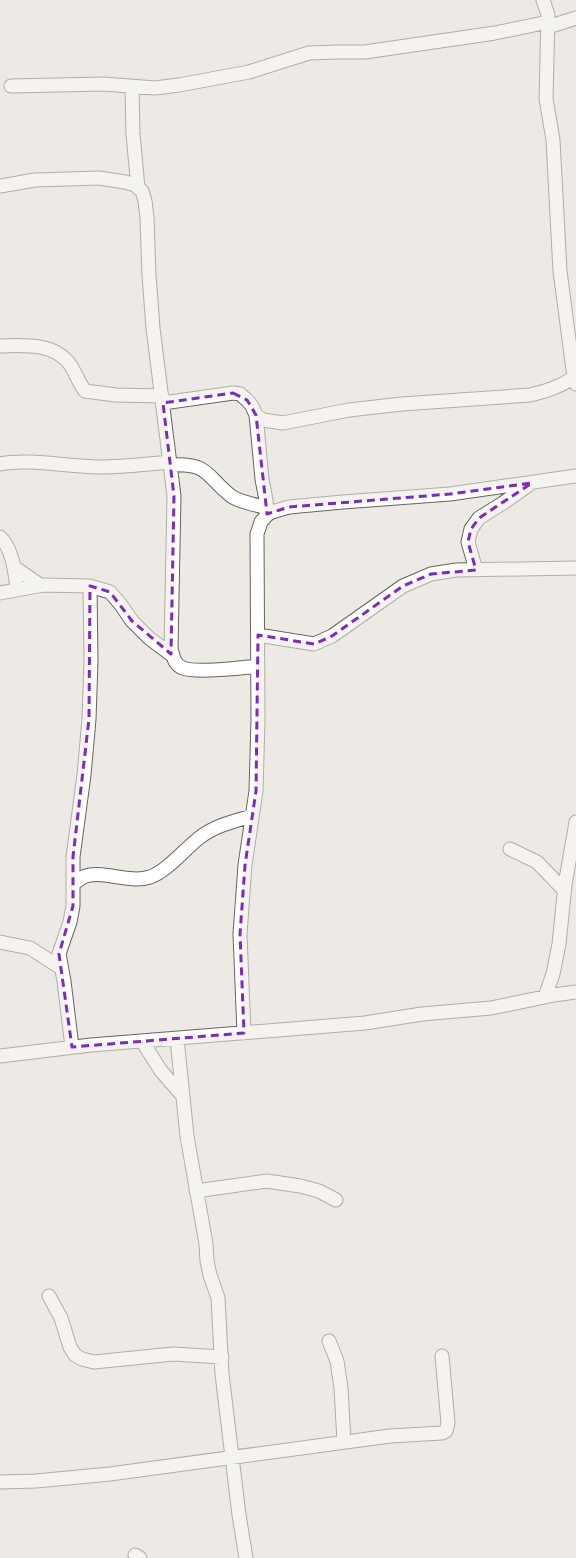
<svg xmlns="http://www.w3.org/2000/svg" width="576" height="1558" viewBox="0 0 576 1558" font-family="'Work Sans',sans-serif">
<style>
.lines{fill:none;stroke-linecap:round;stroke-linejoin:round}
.street-casing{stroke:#686561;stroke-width:15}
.street{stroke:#fff;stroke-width:13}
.marked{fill:none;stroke:#7b2cbf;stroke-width:3;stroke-dasharray:8 5;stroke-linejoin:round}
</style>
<rect width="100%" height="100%" fill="#ede9e4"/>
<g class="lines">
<defs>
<path id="street" d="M543 0 548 15 546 99 553 140 560 271 573 370 576 384
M548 27 576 18
M11 86 104 84 155 88 179 85 249 72 309 53 337 52H365L495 33 548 22
M132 87 133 134 138 188
M0 186 35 180 99 178 125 182 135 185 142 191 145 201 147 218 149 275 153 328 174 496 171 648C173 656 174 665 183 668 194 673 243 668 257 666
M0 346C25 345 56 343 71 366 76 374 79 383 85 391L116 395 162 396
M163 403 233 393 240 394 247 400 252 406 256 415 263 420 283 423 349 410 402 404 530 395C547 391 560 387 574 377
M256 415 262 479 266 500 267 515
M0 464C28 458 69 467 99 467 123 467 146 464 170 462
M171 465C209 463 205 475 231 496 239 502 257 505 267 508
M0 537C13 549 15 573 17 589
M14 567 40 585
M476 570 468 542 471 529 479 518 503 503 530 484
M0 593 43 585 90 586 110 592 121 605 132 621 149 638 173 656
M258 635 314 644 332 636 403 586 431 574 456 570 576 568
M510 849 537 862 564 890
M73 884C76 882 80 879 83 877 101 869 128 884 150 877 167 871 184 850 199 838 214 826 234 821 252 816
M0 942 30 948 61 968
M545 997 553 974 559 944 565 885 576 822
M244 1033 240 934 245 865 256 791 258 720 257 534 261 522 267 515 272 512 289 507 343 502 450 494 576 476
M177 1039 187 1136 206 1244 207 1261 210 1275 218 1298 222 1374 239 1515 246 1558
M142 1041 161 1071 182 1095
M72 1047 64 981 59 954 70 922 73 906V857L84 775 89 719 91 661 90 586
M0 1056 91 1045 365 1023 422 1014 491 1008 554 995 576 992
M196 1191 267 1181 300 1186 319 1191 336 1200
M49 1296 61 1318 70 1347 75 1355 82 1359 94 1362 173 1354 222 1357
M329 1341 337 1361 341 1388 344 1442
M0 1482 36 1481 110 1474 390 1436 442 1433 446 1431 448 1423 442 1356
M135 1555 140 1558"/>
</defs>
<use href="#street" class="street-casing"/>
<use href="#street" class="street"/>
</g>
<path d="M0 0H576V1558H0ZM233 393 247 400 256 415 267 514 289 507 450 494 532 483 479 518 471 529 468 542 476 570 431 574 403 586 332 636 314 644 258 635 256 791 245 865 240 934 244 1033 72 1047 59 954 73 906V857L89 719 90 586 110 592 132 621 171 654 174 496 163 403Z" fill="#ede9e4" fill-opacity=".55" fill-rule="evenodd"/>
<path class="marked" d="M233 393 247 400 256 415 267 514 289 507 450 494 532 483 479 518 471 529 468 542 476 570 431 574 403 586 332 636 314 644 258 635 256 791 245 865 240 934 244 1033 72 1047 59 954 73 906V857L89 719 90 586 110 592 132 621 171 654 174 496 163 403Z"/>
</svg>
